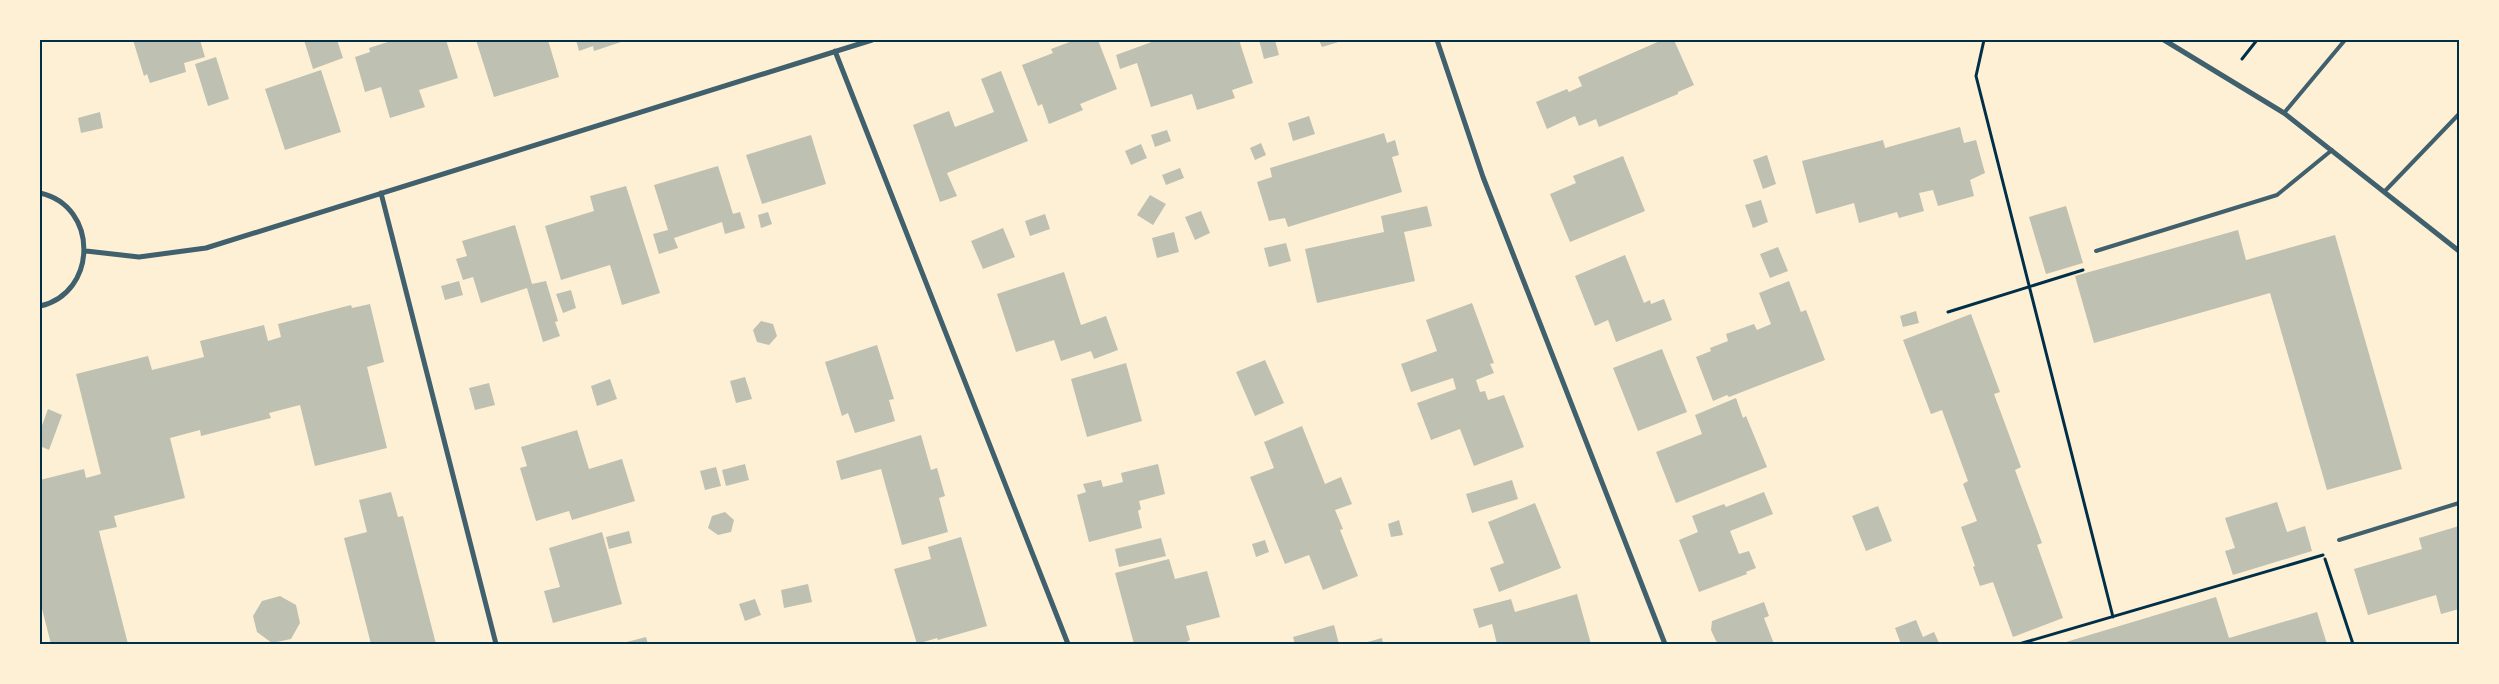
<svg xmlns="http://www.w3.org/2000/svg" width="2499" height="684" viewBox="0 0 2499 684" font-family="'Archivo Narrow',sans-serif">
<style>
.building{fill:#bec0b2}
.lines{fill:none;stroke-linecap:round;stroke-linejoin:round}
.path{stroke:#003049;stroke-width:3}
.service{stroke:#3f606c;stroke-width:4}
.minor{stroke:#3f606c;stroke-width:5}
.neatline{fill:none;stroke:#003049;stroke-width:2}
</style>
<rect width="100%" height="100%" fill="#fdf0d5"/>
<path class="building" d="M133 40H200L205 57 184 63 186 72 150 83 147 74 144 76Z
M304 40H337L343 58 313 69Z
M394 40H446L458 78 419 90 425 107 390 118 381 87 365 92 355 57 370 52 369 48Z
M476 40H548L559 77 494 97Z
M576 40H627L594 51 593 46 579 51Z
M1075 40H1098L1117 89 1080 104 1083 110 1049 124 1042 104 1038 106 1022 65 1053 53 1051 49Z
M1157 40H1239L1253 83 1232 90 1235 98 1197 110 1192 94 1151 107 1137 63 1120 69 1116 55Z
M1259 40H1275L1279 55 1264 59Z
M1319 40H1345L1322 47Z
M1662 40H1674L1694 85 1678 92V94L1599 127 1596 119 1579 126 1575 116 1547 129 1536 102 1567 89 1569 92 1582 86 1578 77Z
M216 57 229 99 208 106 195 64Z
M321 70 341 132 285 150 265 89Z
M1001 71 1028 141 947 173 957 196 940 202 913 125 949 111 955 127 994 112 981 79Z
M100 112 103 128 81 133 78 118Z
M1309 116 1315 134 1293 141 1288 123Z
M1960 127 1964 143 1976 140 1985 173 1970 180 1974 196 1938 206 1933 190 1919 193 1924 211 1899 218 1897 212 1859 223 1854 203 1816 214 1802 161 1883 140 1885 148Z
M1167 130 1171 141 1155 147 1151 135Z
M1384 133 1387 143 1395 140 1399 155 1392 157 1402 192 1288 227 1285 218 1269 221 1257 182 1272 177 1270 168Z
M811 135 826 184 762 204 746 155Z
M1261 143 1266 155 1255 160 1250 148Z
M1141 144 1147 158 1131 165 1125 151Z
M1767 155 1776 184 1763 189 1753 160Z
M1623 156 1645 211 1570 242 1550 194 1576 183 1573 176Z
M718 166 733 214 740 212 745 228 725 234 722 222 674 238 678 248 659 254 653 234 668 230 654 185Z
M1180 168 1184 178 1166 185 1162 175Z
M626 186 660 293 622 305 610 265 561 280 545 226 594 211 590 196Z
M1150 195 1166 204 1153 225 1137 215Z
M1761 200 1768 222 1753 228 1745 205Z
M1427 206 1432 226 1404 232 1415 281 1317 303 1305 249 1384 232 1381 216Z
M2066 206 2083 263 2046 274 2029 217Z
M1201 211 1210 233 1195 240 1185 217Z
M768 212 772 224 761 228 758 215Z
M1045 214 1050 229 1030 236 1025 221Z
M515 225 532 284 546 281 558 321 555 322 560 336 543 342 527 288 481 303 473 277 463 280 456 259 467 256 462 241Z
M1003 228 1015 257 983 269 971 241Z
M2238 230 2246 260 2335 235 2402 469 2327 490 2270 293 2094 343 2075 276Z
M1174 232 1179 252 1157 258 1152 238Z
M1286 243 1291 261 1269 267 1264 248Z
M1778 247 1788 271 1770 278 1760 254Z
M1625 255 1644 303 1650 300 1651 304 1664 299 1672 320 1616 342 1608 320 1595 326 1575 276Z
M1064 272 1081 325 1106 316 1118 350 1094 359 1091 351 1061 361 1054 340 1016 352 997 294Z
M459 281 463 295 445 300 441 286Z
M1789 281 1801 312 1806 310 1825 360 1729 397 1727 395 1713 401 1696 357 1711 351 1710 348 1728 341 1726 334 1754 324 1757 330 1771 324 1759 293Z
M571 290 576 308 563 313 556 294Z
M1472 303 1494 363 1490 364 1494 373 1476 380 1480 392 1485 391 1488 400 1504 395 1524 447 1474 466 1460 429 1431 440 1417 403 1456 389 1453 378 1411 392 1401 364 1437 351 1426 320Z
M370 304 384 362 367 367 387 448 315 466 300 405 269 413 271 418 201 436 200 430 170 438 185 498 114 516 117 527 99 531 128 644H51L40 601V480L84 469 86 478 101 474 76 374 148 356 152 370 204 357 200 341 264 325 268 341 281 337 278 324 351 305 352 308Z
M1916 311 1919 323 1903 327 1900 316Z
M1971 314 2000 392 1994 394 2021 467 2015 470 2042 543 2037 545 2063 618 2013 637 1993 582 1980 586 1973 567 1975 566 1961 527 1977 521 1963 484 1968 481 1942 410 1931 414 1903 340Z
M761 321 773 324 777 336 769 345 757 342 753 330Z
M877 345 894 399 889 400 895 421 855 433 848 413 842 416 825 362Z
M1662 349 1687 412 1638 431 1613 368Z
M1265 360 1284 403 1255 416 1236 372Z
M1126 363 1142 421 1087 437 1071 379Z
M745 377 752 399 736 403 730 381Z
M610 379 617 399 597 406 591 386Z
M489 383 495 405 475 410 469 388Z
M1736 398 1743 418 1746 416 1767 467 1676 503 1656 452 1702 434 1695 415Z
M48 409 62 415 49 450 40 446V431Z
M1302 426 1325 484 1341 477 1352 504 1335 510 1343 529 1340 530 1358 576 1323 590 1309 555 1285 564 1250 477 1274 468 1264 442Z
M577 430 589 469 622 459 635 501 572 520 569 511 536 521 520 468 527 466 521 447Z
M921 435 931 470 937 468 945 496 939 498 948 532 902 545 881 469 841 480 836 461Z
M745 464 749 480 726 486 722 470Z
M1158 464 1165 494 1139 501 1141 509 1138 511 1142 528 1089 542 1077 495 1086 492 1083 484 1101 480 1103 487 1123 482 1121 473Z
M716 467 721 486 705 490 700 471Z
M1512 480 1518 499 1472 513 1466 494Z
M391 492 398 517 403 516 436 644H371L344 538 367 532 359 500Z
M1764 492 1773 514 1730 531 1739 554 1749 551 1756 568 1746 572 1747 574 1699 592 1679 540 1698 532 1692 516 1724 504 1726 507Z
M2277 502 2287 532 2305 526 2312 551 2233 575 2225 551 2235 548 2225 518Z
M1535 503 1561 568 1499 592 1490 568 1504 563 1488 522Z
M1878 506 1892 541 1866 551 1852 516Z
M725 512 734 520 731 532 718 535 708 528 712 516Z
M1399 520 1403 535 1391 537 1388 524Z
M2459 526V609L2441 614 2436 595 2368 615 2354 569 2422 549 2419 538Z
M629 531 632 543 609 549 606 537Z
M602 532 622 604 553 623 544 591 560 587 549 548Z
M961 537 987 626 938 640 937 638 917 644 894 569 931 559 928 547Z
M1161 538 1166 556 1119 567 1115 549Z
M1265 540 1269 552 1256 557 1252 544Z
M1169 559 1175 579 1207 571 1220 617 1186 626 1190 640 1183 644H1134L1115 573Z
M808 584 812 602 784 608 781 590Z
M1577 594 1591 644H1497L1492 624 1479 628 1473 609 1511 599 1515 612Z
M280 596 296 605 300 623 291 639 272 643 257 632 253 616 262 601Z
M2216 597 2229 638 2317 612 2327 644H2067L2066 642Z
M755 599 761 615 745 621 739 604Z
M1764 602 1769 616 1764 618 1774 644H1720L1716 641 1711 630 1712 621Z
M1916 620 1923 637 1934 632 1939 643 1901 644 1895 628Z
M1334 625 1339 644H1295L1293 637Z
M646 637 648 644H623V643Z
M1382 638 1383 644H1364V643Z"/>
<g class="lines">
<path class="path" d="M1984 40 1976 76 2113 617
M2242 59 2257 40
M1948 312 2083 270
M2325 559 2353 644
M2019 644 2323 555"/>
<path class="service" d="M2284 113 2345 40
M2385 191 2459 114
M2096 251 2277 195 2332 150
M2339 540 2459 503"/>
<path class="minor" d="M1437 40 1483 177 1665 644
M2164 40 2284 113 2459 251
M835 51 1068 644
M40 193C99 206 98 293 40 306
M381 193 496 644
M86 251 139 257 206 248 872 40"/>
</g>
<rect width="2499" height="684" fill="none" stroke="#fdf0d5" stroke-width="82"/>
<rect x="41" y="41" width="2417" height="602" class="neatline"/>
</svg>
